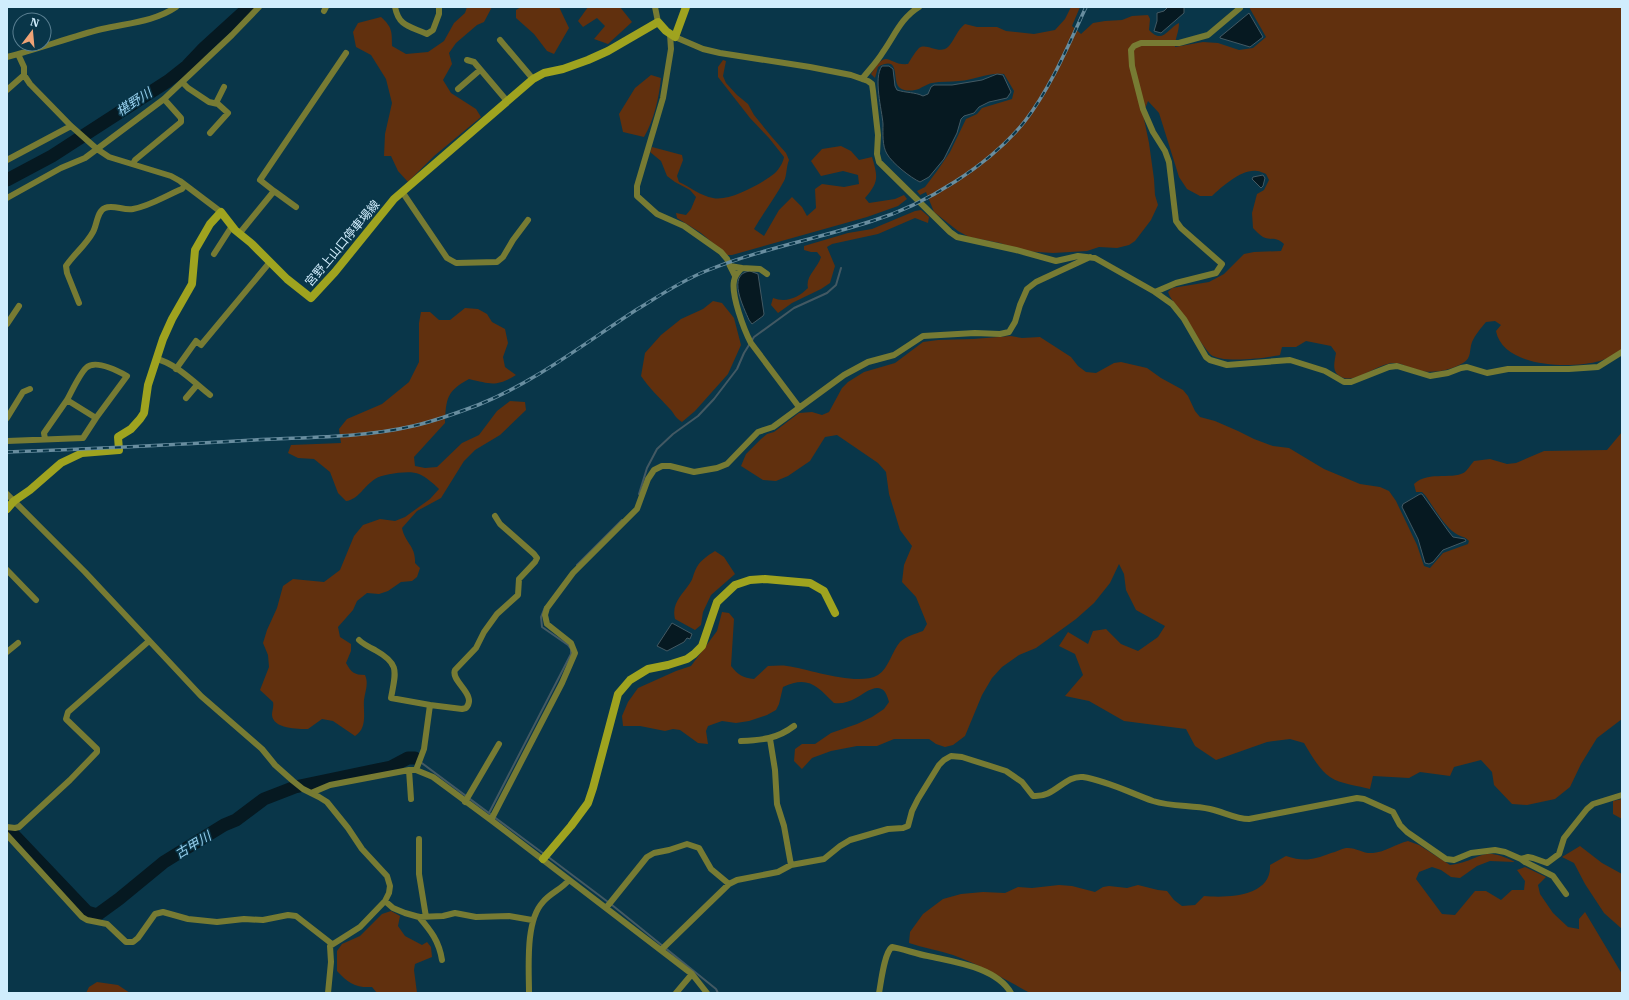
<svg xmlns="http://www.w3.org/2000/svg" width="1629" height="1000" viewBox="0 0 1629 1000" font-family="'IBM Plex Serif','Noto Sans JP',serif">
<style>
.green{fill:#61300e}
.water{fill:#061921;stroke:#435963}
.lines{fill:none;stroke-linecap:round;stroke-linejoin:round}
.stream{stroke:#435963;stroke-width:2}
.river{stroke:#061921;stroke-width:13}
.street{stroke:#777b33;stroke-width:6}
.secondary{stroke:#9fa31f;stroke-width:8}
.rail-casing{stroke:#688d9f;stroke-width:3.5}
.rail{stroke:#093649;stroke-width:2;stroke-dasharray:6;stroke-linecap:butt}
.labels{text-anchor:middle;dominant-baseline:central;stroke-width:3;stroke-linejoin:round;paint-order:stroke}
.street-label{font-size:12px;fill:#d0edfd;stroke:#093649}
.water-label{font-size:13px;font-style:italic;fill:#96cfed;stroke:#093649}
</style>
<rect width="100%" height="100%" fill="#093649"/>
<path class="green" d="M467 7H492L484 22 477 25 456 43 449 53 452 64 443 80 451 93 476 109 481 117 434 156 408 182 398 171 391 156H384L385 134 392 103 386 79 371 55 356 47 353 32 358 23 381 17C392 27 392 31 392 46L406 54 428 52 444 41 454 23 465 13Z
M521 7H559L569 28 554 54 547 51 534 34 516 18V10Z
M588 7H620L632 22 608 44 594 39 605 26 597 18 583 27 578 21Z
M1071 7H1080L1072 26 1081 34 1093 23 1105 21 1122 20 1132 16 1148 15 1150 19 1149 30C1163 45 1168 28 1179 23 1179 32 1175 38 1175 47L1203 42 1218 43 1239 50 1253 48 1266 37 1249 7H1622V350C1615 354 1607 359 1600 361 1571 369 1503 368 1496 331L1501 325 1495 321 1486 322C1481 328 1475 335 1472 342 1469 350 1472 358 1463 363 1449 371 1432 374 1416 370 1408 368 1401 362 1393 363 1378 364 1357 382 1344 378 1331 374 1334 364 1336 353L1331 346 1306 341 1296 347H1282L1280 355C1266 358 1220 364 1210 354 1201 344 1194 331 1187 320 1181 310 1172 303 1168 292L1172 288 1209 282 1224 274 1244 254 1254 252 1281 251 1284 244C1276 236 1271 241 1263 237 1260 235 1256 231 1253 228L1252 213 1257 194 1264 190 1269 180 1266 174C1263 173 1260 171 1257 171 1241 169 1222 187 1212 196H1200L1187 189 1179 177 1159 113 1148 101 1143 114 1149 143 1154 179 1155 195 1158 205 1151 220 1135 241 1129 245 1117 248 1099 247 1087 251 1053 253 1023 251 1000 243 969 237 958 231 934 212 926 192 920 195 917 191 925 187 937 171 950 152 966 119 977 114 982 108 1012 99 1014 91 1004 74C989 72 975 80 959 81 950 82 941 81 932 83 926 84 921 89 915 90 910 91 904 91 900 88 891 82 902 54 878 67L875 78 871 74C888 46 887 66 908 64 911 59 915 52 919 48 927 42 940 56 949 46 955 39 957 30 965 24L977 27H997L1006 31 1034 34 1055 30 1065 19Z
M723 60 726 61 723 76 726 83 737 95 748 104 754 115 771 136 786 153 789 160C786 167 787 175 784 181 775 198 763 213 754 229L764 236 779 210 792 197 802 207 807 216 816 208 815 189 822 184 844 187 859 184 858 175 843 171 821 176 811 161 822 149 841 146 851 151 859 160 872 157C878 177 879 182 865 198L869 203 895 199 904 195 907 199 898 206 867 217 732 255H727L701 233 677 218 676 213 686 215 691 209 696 197 690 190 675 182 667 176 661 161 650 152 652 147 682 155 683 160 677 176 679 182C690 187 701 196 713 198 729 202 763 183 775 173 779 169 783 163 784 157L769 138 750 118 718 77V67Z
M651 75 661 78C659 98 654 120 644 137L623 132 619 114 635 88Z
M921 210 929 217 928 223 915 218 878 234 832 244 827 247 835 266 830 283 821 289 792 303 778 313 771 305 773 298C786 303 798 298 808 288 805 276 818 268 821 257L817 252H811L804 250V246L848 233 872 229 915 211Z
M713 301 722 303 734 318 741 345 728 374 695 411 682 422C674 417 675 414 669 408 659 397 649 388 641 376L645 353 661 335 681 319 703 309Z
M465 308 478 309 487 314 492 322 505 329 508 343 503 357 505 367 516 375C496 387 491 384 469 379 447 391 446 398 445 423L414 457 415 466 425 468 437 467 462 443 479 435 497 411 510 401 525 402 526 410 500 435 475 450 464 461 441 498 417 511 402 528C405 543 416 546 415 563L420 568 417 577 412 581 401 582 388 591 379 594 367 593 357 601 353 610 338 627 340 637 351 644V651L346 663C351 672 354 675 365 675 369 684 365 691 364 700 363 712 368 728 355 736L333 721 322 719 308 729C298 729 273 729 272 715 272 710 274 707 273 702L260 690 269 667 268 655 263 643 267 630 277 608 283 586 293 579 324 582 340 570 354 536 363 525 380 519 395 521 405 517 430 499 439 489C433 483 426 477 419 474 410 470 383 474 375 479 365 485 358 500 346 501L338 493 330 472 314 459 298 458 288 453 291 445 341 443 339 429 347 419 382 404 409 382 419 362V323L421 312H430L439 320H450Z
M1011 336 1022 338 1040 337 1071 357 1078 366 1086 372 1096 373 1114 363 1121 362 1147 368 1161 378 1183 390 1188 396 1195 411 1200 417 1215 421 1238 431 1254 439 1273 446 1289 448 1324 469 1360 484 1380 487 1389 491 1396 501 1417 545 1424 566 1430 568 1443 553 1468 544 1469 541C1465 536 1460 537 1455 533 1444 526 1433 506 1425 495L1422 492H1416L1414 484C1428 470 1456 481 1466 471 1469 468 1471 464 1474 461L1490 459 1507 464 1516 463 1544 451 1607 450 1622 432V719L1597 738 1581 764 1570 787 1555 799 1527 805 1512 804 1494 785 1492 772 1481 760 1454 767 1450 776 1420 772 1409 778 1373 776 1370 789C1359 786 1340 784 1330 777 1320 771 1310 753 1304 743L1290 739 1267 742 1216 760 1195 746 1186 729 1124 721 1089 701 1065 696 1083 675 1075 654 1059 646 1068 632 1088 644 1093 631 1106 629 1121 644 1138 651 1158 637 1165 626 1136 610 1126 590 1124 574 1119 564 1110 583 1094 603 1076 619 1036 648 1019 655 1002 667 992 678 982 695 965 736 953 745 945 747 936 744 929 739H894L877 746H857L831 751 812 758 802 769 794 761 795 749 802 744H815L831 733 857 724 872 717 884 709 889 702C888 699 887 695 885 692 877 682 864 694 856 698 849 702 842 704 834 703 817 686 808 675 783 687L779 704 776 710 767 715 749 721 736 723 722 721 708 726 706 731 708 744 698 743 680 730 673 729 665 731 640 726H623L622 716 628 702 638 688 676 671 691 666 717 631 722 612 729 613 734 619 731 666C738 675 743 678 754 679L768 666C774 666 781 665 787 666 810 669 857 687 878 675 889 668 892 651 900 642 906 636 915 634 923 631L927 624 916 597 902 582 904 565 912 546 900 530 889 494 886 472 878 463 837 435 825 437 810 461 788 476 776 481 763 480 741 466 746 454 761 439 767 434 774 432 799 413 812 412 822 415 829 412 842 388 848 382 864 372 895 363 923 342 938 340 973 339Z
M715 551 724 557 735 574 711 595 703 612 701 625 695 630 675 619C671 603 683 594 690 583 693 579 693 575 695 571 699 561 707 556 715 551Z
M1622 799V819L1613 814V801Z
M1408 841 1419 845 1450 865C1481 861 1481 844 1515 862L1490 861 1477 866 1460 878 1451 877 1441 870 1432 867 1419 872 1416 879 1442 914 1455 915 1475 891H1486L1501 900 1512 890H1524L1525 881 1517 870 1525 867 1546 877 1538 885 1540 894 1553 913 1568 927 1579 929V919L1585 912 1622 974V993H1030C1005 979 980 965 953 955 938 950 923 948 909 943L910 932 923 914 943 899 961 894 983 892 1005 893 1018 887 1032 888 1059 885 1072 886 1095 892 1103 887 1109 886 1127 888 1138 885 1158 890 1167 891 1174 900 1182 906 1195 905 1204 896C1227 898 1272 897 1270 865L1286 856C1304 862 1313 860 1331 853 1336 852 1341 849 1346 848 1356 847 1363 854 1373 853 1385 852 1396 844 1408 841Z
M1580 846 1602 863 1622 874V929L1604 913 1585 884 1574 863 1562 857Z
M391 911 400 916 398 926 405 936 422 945 427 942 431 947 432 957 415 964 414 970 417 993H377L372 987C356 988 348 983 337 971V951L342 944 360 936 382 914Z
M97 982 118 985 130 993H86L89 987Z"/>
<path class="water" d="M1168 7H1184V13L1161 33 1154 31 1157 21V13L1164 11Z
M1249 13 1263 37 1250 47 1220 38V37Z
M882 66H889L893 69 895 86 897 90C906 93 915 92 923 96L928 94 931 87 934 85H952L982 80 997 74 1003 75 1011 92 1007 98 989 102 979 107 974 113 964 116 961 119 957 133 944 159 929 177 920 182C911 178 892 163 887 154 882 146 883 133 883 124 882 110 873 78 882 66Z
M1263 175 1265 178 1263 186 1261 188 1252 179 1253 177Z
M750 271 758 274 764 314 763 316 752 324 749 320C744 308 726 274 750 271Z
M1420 494H1422L1449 532 1453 537 1465 539 1466 541 1443 550 1433 562 1429 564 1425 563 1418 539 1402 507 1403 504Z
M672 623 692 634 690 639 687 638 684 642 667 651 657 646Z"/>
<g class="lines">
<path class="stream" d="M639 494 647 468 657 449 673 434 698 416 714 399 737 369 744 353 754 337 794 308 827 293 836 285 841 268
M577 565 622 520
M415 758 544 854
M489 813 571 654V649L568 645 542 627 541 617 545 607
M547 856 612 905 716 989 718 993"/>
<path class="river" d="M7 180 52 156 168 81 187 66 204 48 249 7
M7 832H11L87 912 97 915 119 899 164 862 224 825 236 820 264 799 295 787 391 767 408 758H415"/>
<path class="street" d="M395 7C399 27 410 26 427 34L433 30 439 14V7
M655 7 658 22
M324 11 326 7
M670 34 671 49 663 98 637 186V196L657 214 684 226 721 252 727 259 730 266
M675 37 703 49 720 53 810 67 851 75 868 81 872 84 873 91 878 135 877 154 879 162 950 232 957 237 1016 250 1056 261 1078 256 1095 258 1155 292 1172 304 1184 319 1206 357 1210 360 1227 365 1290 360 1325 371 1344 382H1351L1389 367 1397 366 1430 376 1448 373 1461 368 1467 367 1487 373 1508 369H1569L1598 367 1622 352
M500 40 533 79
M18 54 24 67V75L30 84 71 126 97 149 109 157 171 176 180 181 221 212
M7 57C39 49 70 37 102 29 127 23 154 22 176 7
M467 60 474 62 507 101
M862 79C869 70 877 62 883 52 895 35 901 18 919 7
M182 82 188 88 209 102 218 104 228 113 210 133
M458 89 480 70
M7 90 24 75
M216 103 224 87
M7 160 71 126
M133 164 135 160 181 122V118L164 99
M274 191 296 207
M403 193 447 258 456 263 497 262 503 257 513 240 528 220
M7 198 61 168 85 158 164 99 232 35 259 7
M239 234 274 191 260 180 346 53
M214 254 232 226
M767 274 760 269 742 268C738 272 735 275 734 281 731 295 744 330 751 343L799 407
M735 276 730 266 742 268
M1155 292 1176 283 1216 273 1222 264 1181 228 1176 221 1169 162 1165 151 1153 132 1143 109 1132 66 1131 50 1134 46 1141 43H1179L1208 35 1240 8
M79 303 67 273 66 266C74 254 86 245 93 232 97 225 97 211 105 208 113 204 124 211 133 209 150 206 165 196 182 189L185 185
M7 324 19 306
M156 359C174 362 196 384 210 395
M176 369 196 341 201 345 270 262
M186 398 197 385
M67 400C72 391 79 375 86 368 95 359 118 371 127 376L96 418
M7 418 23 392 30 389
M7 441 83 438 96 418 67 400 44 433 45 439
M7 494 85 572 201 696 262 749 275 765 293 781 303 789 319 797 327 802 348 828 362 849 387 876 390 886 389 893 385 901 360 927 330 946 331 962 328 993
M7 570 36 600
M359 640C363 644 369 647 375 650 400 664 396 671 391 698L430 705
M7 652 18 643
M770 739 775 770 777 804 784 826 791 865
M741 741C762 740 777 739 794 726
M409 770 411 799
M416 770 424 749 430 705 462 709 466 708C478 695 450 681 455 670L476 648 484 632 497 614 518 595 519 579 535 562 537 558 534 554 500 524 495 516
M311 793 330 785 409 770H416L433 777 491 820 692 974 707 993
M465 802 499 744
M491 820 562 683 575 653 571 643 547 624 545 615 547 608 573 573 637 509 648 479 654 470 662 466H670L694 472 717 468 727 464 758 432 773 427 844 375 868 362 894 355 923 336 975 333 1000 334 1009 332 1015 322 1020 305 1027 289 1036 282 1090 257
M7 827 15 828 19 827 70 780 97 752V749L66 719 68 712 149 641
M7 835 82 917 87 920 107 924 126 942H133L138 938 155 914 163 912 188 919 217 922 244 919 263 920 288 915 296 916 332 944
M419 839V874L426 917
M1521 859 1525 862 1553 876 1566 894
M385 901 393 908 405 913 419 917 443 916 455 913 476 917 509 916 532 920
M606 908 647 857 654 853 669 850 687 844 699 848 711 869 729 884
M419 917C431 931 439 941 442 960
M661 950 729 884 737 880 778 872 791 865 824 859 840 846 850 840 888 829 903 828 908 826 912 811 918 799 939 765 944 760 951 756 962 757 1006 771 1022 782 1033 796C1055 798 1064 775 1083 777 1108 781 1130 793 1153 801 1172 807 1191 805 1210 809 1224 812 1235 819 1249 819L1357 798 1364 799 1393 812 1400 825 1407 832 1446 859 1454 860 1471 853 1495 850 1505 852 1521 859 1528 857 1533 858 1547 863 1559 854 1564 838 1587 809 1593 804 1622 795
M529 993C529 968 525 921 543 902 550 893 562 889 569 880
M676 993 692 974
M879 993C881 983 884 953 892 947 904 949 916 954 928 956 954 962 996 967 1011 993"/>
<path class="secondary" d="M7 509 14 501 30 490 61 463 82 453 119 450 118 437 131 429 140 419 144 413 148 385 163 339 172 319 192 284 195 250 210 224 221 212 235 230 251 243 287 279 311 298 335 272 394 199 533 79 544 73 563 69 588 60 608 51 658 22 666 31 675 37 686 7
M543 859 571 826 588 803 593 788 618 694 630 680 648 669 668 665 687 659 694 654 702 646 717 602 735 585 750 580 765 579 810 583 824 591 835 613"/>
<defs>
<path id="rail" d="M7 452C89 449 172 445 254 440 306 437 362 438 413 426 435 421 457 413 478 405 535 382 585 343 636 310 659 296 681 281 706 271 760 249 817 239 872 221 925 205 990 165 1025 121 1051 87 1068 46 1086 7"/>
</defs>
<use href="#rail" class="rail-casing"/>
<use href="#rail" class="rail"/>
</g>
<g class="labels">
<g class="street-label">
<text transform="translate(342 243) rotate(-50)">宮野上山口停車場線</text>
</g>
<g class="water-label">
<text transform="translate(134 102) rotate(-33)">椹野川</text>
<text transform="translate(193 845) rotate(-31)">古甲川</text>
</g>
</g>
<rect width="1629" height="1000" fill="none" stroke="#d0edfd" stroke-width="16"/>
<g transform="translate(32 32) rotate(16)"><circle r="19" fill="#093649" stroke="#597f91"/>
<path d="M0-3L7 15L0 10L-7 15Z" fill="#efa376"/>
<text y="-6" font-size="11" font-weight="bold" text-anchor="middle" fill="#d0edfd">N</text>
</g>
</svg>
